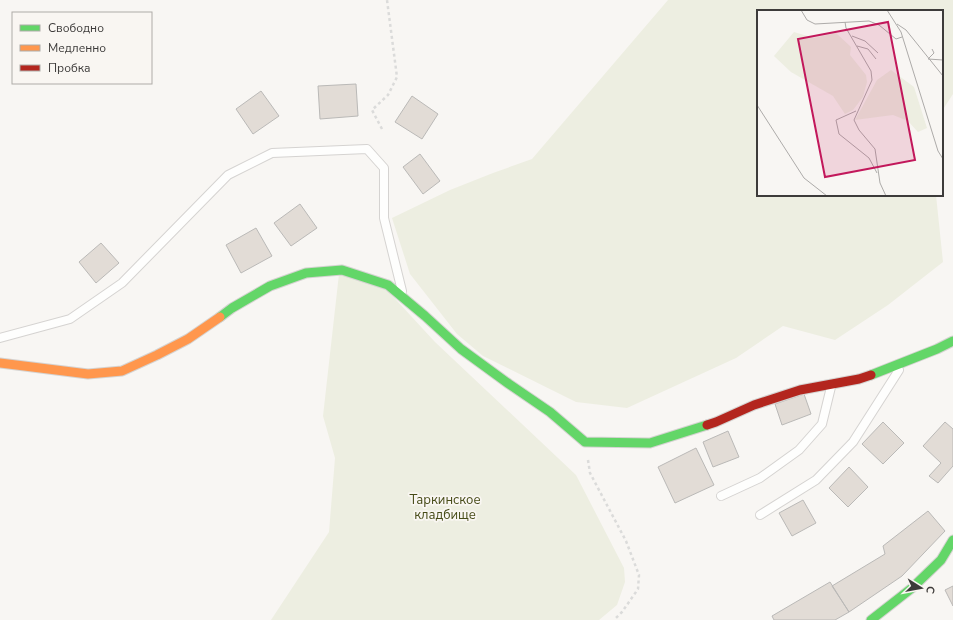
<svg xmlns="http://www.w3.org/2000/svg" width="953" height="620" viewBox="0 0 953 620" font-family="'Nunito Sans',sans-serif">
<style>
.green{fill:#edeee1}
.building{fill:#e2dcd6;stroke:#bab9b7}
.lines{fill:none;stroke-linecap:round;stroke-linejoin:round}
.lane-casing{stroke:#d5d3d1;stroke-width:10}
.fast-casing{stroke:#d5d3d1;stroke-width:11}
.slow-casing{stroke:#d5d3d1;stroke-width:11}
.jam-casing{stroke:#d5d3d1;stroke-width:11}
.path{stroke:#dbdbda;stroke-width:2.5;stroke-dasharray:3 3;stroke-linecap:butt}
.lane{stroke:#fefefd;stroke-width:8}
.fast{stroke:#63d668;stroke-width:9}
.slow{stroke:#ff974d;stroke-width:9}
.jam{stroke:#b3261e;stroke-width:9}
.labels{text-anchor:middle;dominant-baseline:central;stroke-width:3.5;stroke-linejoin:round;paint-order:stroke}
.park-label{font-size:13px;fill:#474c18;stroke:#f9f6f2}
.inset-road{fill:none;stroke:#adaba9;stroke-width:1}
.view{fill:#c2185b;fill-opacity:0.15;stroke:#c2185b;stroke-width:2}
.inset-edge{fill:none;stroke:#3d3b3a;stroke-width:2}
</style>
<rect width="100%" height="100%" fill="#f8f6f3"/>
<path class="green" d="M668 0H953V94L942 111V114V11H758V195H936L943 262 888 305 835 340 783 326 736 358 627 408 576 402 483 356 457 334 410 274 392 218 450 190 493 173 532 159Z
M339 274 387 290 435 342 576 475 624 568 625 582 617 605 599 620H271L329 532 335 458 323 416Z"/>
<path class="building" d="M356 84 358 116 320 119 318 86Z
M261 91 279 116 253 134 236 109Z
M412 96 438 114 422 139 395 122Z
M420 154 440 181 423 194 403 167Z
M300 204 317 228 291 246 274 223Z
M256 228 272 256 241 273 226 245Z
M101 243 119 263 96 283 79 262Z
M804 394 811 414 782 425 775 404Z
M883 422 904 443 883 464 862 444Z
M945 422 953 429V466L938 483 929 476 941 463 923 446Z
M728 431 739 457 713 467 703 442Z
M696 448 714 485 675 503 658 467Z
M849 467 868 487 848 507 829 488Z
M803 500 816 523 792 536 779 513Z
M928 511 945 531 902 576 849 612 832 586 885 554 883 546Z
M830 582 849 612 835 620H774L772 616Z
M953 586V606L945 590Z"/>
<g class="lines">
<defs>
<path id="lane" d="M0 338 70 319 122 283 228 175 272 153 367 149 384 168V218L402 291
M721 496 760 478 799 450 822 424 831 387
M760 515 816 480 853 442 899 370"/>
<path id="fast" d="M220 317 232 308 270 286 306 273 342 270 388 285 425 316 461 349 509 384 550 412 585 442 650 443 707 425
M871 375 937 349 953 341
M871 620 912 588 941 560 953 540"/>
<path id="slow" d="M0 363 88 374 122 371 157 355 188 339 220 317"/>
<path id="jam" d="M707 425 716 422 754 405 800 390 859 379 871 375"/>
</defs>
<use href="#lane" class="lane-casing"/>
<use href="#fast" class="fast-casing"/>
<use href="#slow" class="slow-casing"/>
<use href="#jam" class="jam-casing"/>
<path class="path" d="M382 129 372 110 388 95 397 77 387 0
M588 460 590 473 626 541 639 575 638 589 622 612 614 620"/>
<use href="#lane" class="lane"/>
<use href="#fast" class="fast"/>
<use href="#slow" class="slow"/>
<use href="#jam" class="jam"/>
</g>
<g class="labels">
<g class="park-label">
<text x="445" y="500">Таркинское<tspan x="445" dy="15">кладбище</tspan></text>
</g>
</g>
<g transform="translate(757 10)">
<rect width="186" height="186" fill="#f8f6f3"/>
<path d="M37 22 57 28 79 23 94 37 93 45 109 65 110 72 106 87 96 100 88 104 76 86 34 62 17 46ZM134 60 157 77 170 118 161 122 151 111 136 105 98 110 120 70Z" fill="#edeee1"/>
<path class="inset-road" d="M44 0 50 10 58 14 112 11 122 15 139 29 145 27M130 0 144 22 181 141 186 149M88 12 89 18 114 61 115 70 97 110 102 120 118 139 123 173 129 186M140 14 149 20 186 66M95 26 108 31 121 43M100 36 111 39 119 49M171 49 186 50M171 49 177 43 175 39M0 95 47 168 70 186M99 101 79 110 82 124 112 148 120 163"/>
<path class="view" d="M131 12 158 150 68 167 41 29Z"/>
<rect width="186" height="186" class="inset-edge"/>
</g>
<rect x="12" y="12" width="140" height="72" fill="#f9f6f2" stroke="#aeaba8"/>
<rect x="20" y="25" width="20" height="6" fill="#63d668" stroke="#aeaba8"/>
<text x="48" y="32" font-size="12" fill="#3d3b3a">Свободно</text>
<rect x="20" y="45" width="20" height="6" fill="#ff974d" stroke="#aeaba8"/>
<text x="48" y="52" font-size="12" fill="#3d3b3a">Медленно</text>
<rect x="20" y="65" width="20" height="6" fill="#b3261e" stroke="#aeaba8"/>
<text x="48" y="72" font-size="12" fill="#3d3b3a">Пробка</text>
<g transform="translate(921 588) rotate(101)" stroke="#f9f6f2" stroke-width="3" paint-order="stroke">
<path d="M0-3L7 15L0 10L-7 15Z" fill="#3d3b3a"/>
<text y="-6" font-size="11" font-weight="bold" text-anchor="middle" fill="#3d3b3a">С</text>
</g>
</svg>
